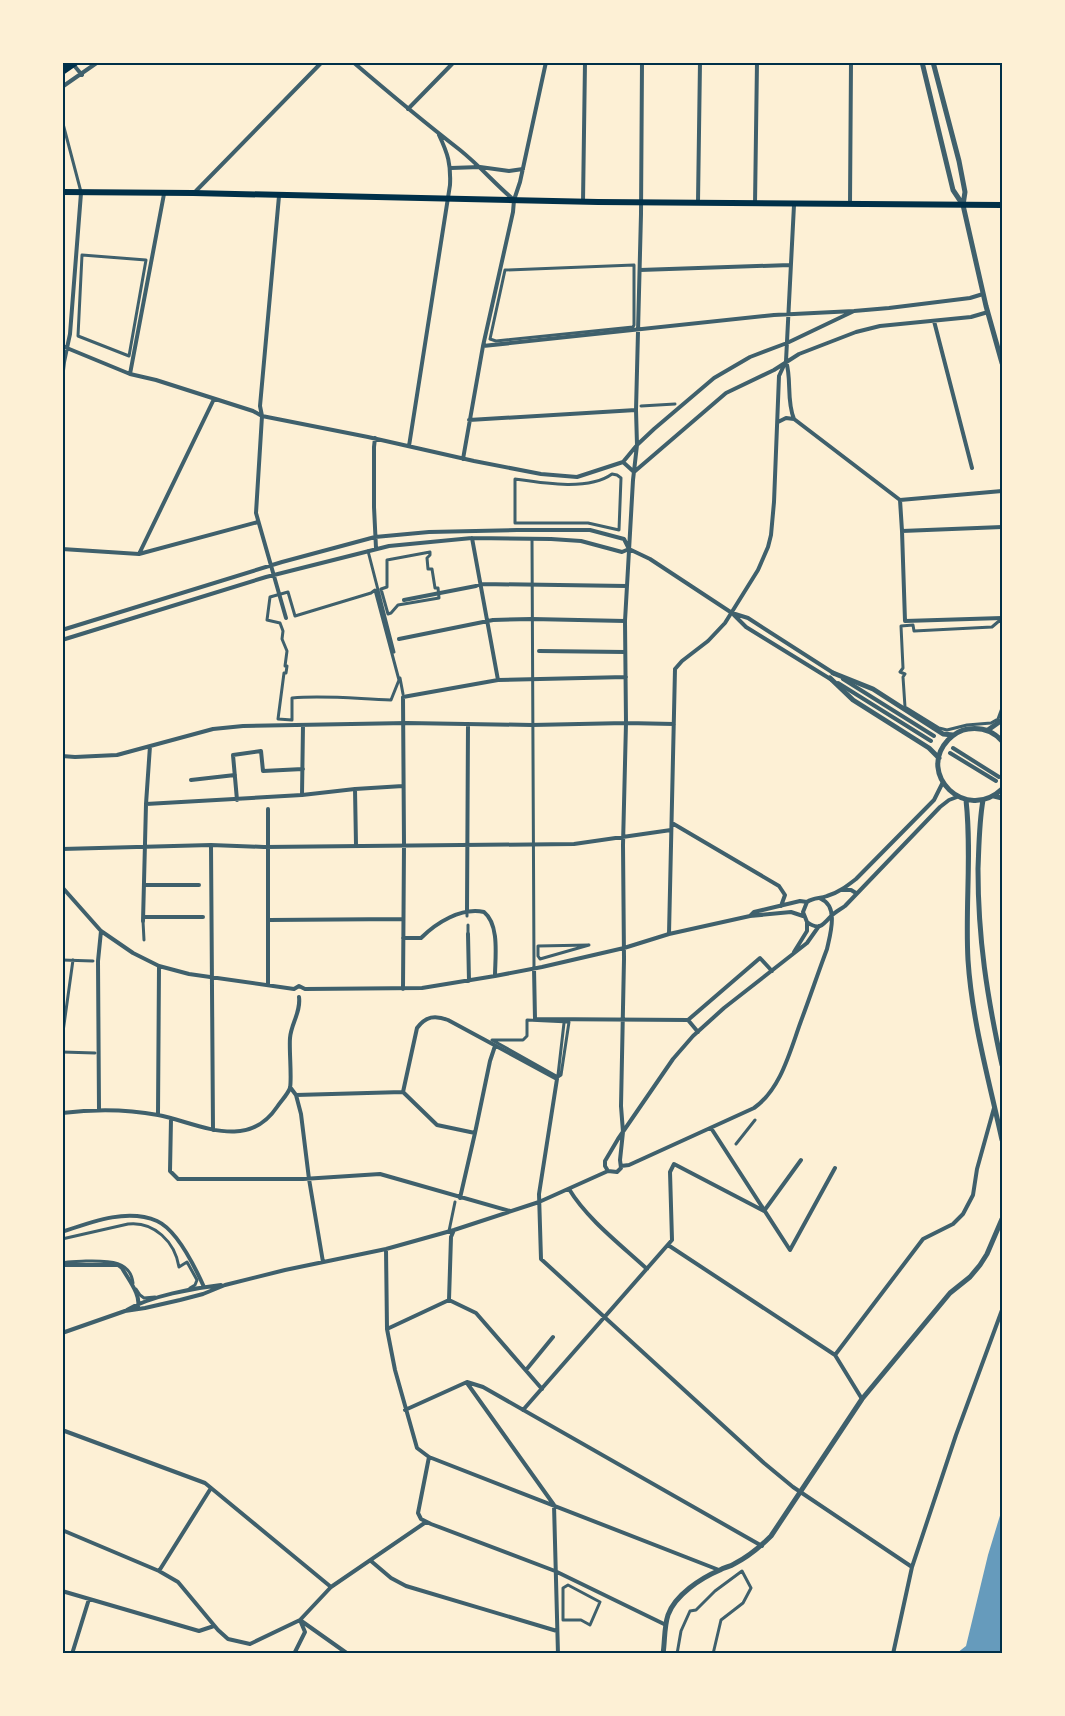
<svg xmlns="http://www.w3.org/2000/svg" width="1065" height="1716" viewBox="0 0 1065 1716" font-family="'Fira Sans',sans-serif">
<style>
.water{fill:#669bbc}
.lines{fill:none;stroke-linecap:round;stroke-linejoin:round}
.pedestrian{stroke:#3f606c;stroke-width:3}
.minor{stroke:#3f606c;stroke-width:4}
.tertiary{stroke:#3f606c;stroke-width:5}
.primary{stroke:#003049;stroke-width:6}
.motorway{stroke:#003049;stroke-width:8}
.neatline{fill:none;stroke:#003049;stroke-width:2}
</style>
<rect width="100%" height="100%" fill="#fdf0d5"/>
<path class="water" d="M1002 1509V1653H957L966 1646 988 1555Z"/>
<g class="lines">
<path class="pedestrian" d="M62 120 81 192
M82 255 146 260 129 356 78 336Z
M634 265V325L633 327 496 341 490 339 505 270Z
M641 406 675 404
M612 474 617 475 621 478 619 530 588 523H515V479C542 483 589 491 612 474Z
M532 539 534 968
M368 551 394 652
M430 552V555L427 558 428 569H432L435 588H438L439 598 398 605 391 613 388 614 381 589 387 587V560Z
M375 590 399 680 391 700C358 699 325 695 292 698V720L278 719 284 673H286L287 666H285L287 651 282 639 283 631 280 623 267 620 270 597 288 592 295 616 371 593Z
M1002 622 999 621 992 627 914 631 913 625 901 626 903 668 900 672 905 674 903 677 905 707 939 728 947 730 967 725 991 723 998 719 1002 708
M400 678 403 694
M467 914V916
M143 921 144 940
M468 925V934
M589 945 540 959 538 956V946Z
M62 960 93 961
M527 1020 569 1022 561 1075 558 1077 492 1040H523L527 1036Z
M62 1039 73 960
M62 1052 95 1053
M558 1075 564 1023
M736 1144 755 1120
M449 1231 455 1202
M62 1239 128 1224C154 1221 175 1242 179 1267L187 1262 197 1280 195 1285 190 1288
M62 1263C70 1261 78 1262 86 1261 106 1261 130 1259 133 1283
M136 1289 140 1295 144 1298 155 1297
M568 1585 600 1602 590 1625 581 1620H563V1588Z
M677 1654 681 1631 690 1611 696 1610 715 1591 742 1571 751 1588 743 1603 721 1620 713 1654"/>
<path class="minor" d="M353 62C388 92 424 122 460 150 480 166 495 184 514 200
M72 63 82 75
M62 87 98 62
M408 109 454 62
M451 168 480 167 509 171 523 169
M194 193 322 62
M279 196 260 406 262 416 256 513 286 618
M583 202 585 62
M698 202 700 62
M755 204 757 62
M850 204 851 62
M794 205 786 361C792 380 786 400 794 419
M640 270 790 265
M934 321 972 468
M62 346 130 374 156 380 253 411 262 416 368 437 474 461 541 474 577 477 623 462 637 445 654 429 714 378 750 357 787 343 854 311
M483 346 774 315 854 311 889 308 970 298 983 294
M130 374 164 194
M62 379 64 362 70 334 81 193
M469 420 636 410
M778 422 786 418 794 419 900 500 1002 491
M375 438 374 447V507L376 548
M409 446 450 185C451 164 448 154 439 135
M463 459 483 346 513 212 514 200 520 182 546 62
M623 462 634 472
M634 472 726 393 774 370 799 354 856 332 880 326 971 317 988 312
M900 500 902 531 905 621 1002 618
M902 531 1002 527
M472 538 498 680
M62 549 139 554 258 522
M629 549 650 559 732 613 748 618 835 674
M139 554 214 399
M404 600 476 586 481 584 627 586
M734 615 746 627 832 680
M62 630 282 562 375 537 429 532 517 530H590L624 539 629 549
M399 639 493 620 532 619 625 621
M62 640 266 577 389 546 472 538 551 539 581 541 622 552 629 549
M539 651 625 652
M843 679 934 736
M838 683 931 741
M953 748 999 777
M950 753 996 781
M62 756 75 757 117 755 213 729 243 726 407 723 532 725 626 723 674 724
M191 780 235 775
M943 782 934 800 856 879C847 886 838 893 827 896 820 899 814 897 807 902L803 912 807 922C819 931 823 925 831 916 835 912 841 909 845 906L940 807 949 800 957 797
M355 789 356 845
M302 795 303 725
M237 800 233 755 261 751 263 771 303 769
M146 804 302 795 355 789 403 786
M268 809V984
M672 823 779 886 785 895 781 906
M211 845 213 1130
M62 849 211 845 264 847 574 844 671 830
M144 885H199
M62 887 101 931 133 953 159 966 189 974 294 989
M842 890H851L856 893
M467 911 468 724
M750 916 754 912 800 901 807 902
M143 917H203
M269 920 403 919
M143 921 146 804 150 746
M468 934 469 981
M669 934 675 669 682 661 708 641 725 623 758 570 768 547 771 535 774 502 779 376 786 361
M403 938H421C436 923 461 907 484 912 500 925 495 958 495 976
M794 952 807 931V922
M534 968 535 1019 688 1020 698 1032
M294 989 299 986 305 989
M305 989 422 988 495 976 542 967 624 948 669 934 750 916 791 912 803 916
M403 989 404 844 403 697 498 680 626 677
M688 1020 760 958 772 971
M290 1087 296 1095 301 1114 309 1179 323 1262
M403 1092 417 1028C426 1016 435 1015 448 1020L557 1079 539 1194 541 1259 764 1463 793 1487 912 1567
M296 1095 403 1092 437 1125 475 1133
M99 1109 98 961 101 931
M62 1113C94 1109 126 1109 158 1115 198 1123 247 1152 277 1107 281 1101 288 1094 290 1088 292 1078 289 1050 290 1038 291 1024 301 1012 299 997
M158 1115 159 966
M171 1119 170 1171 178 1179H303L380 1174 510 1211
M711 1128 790 1250 835 1168
M621 1166 629 1165 754 1108C781 1089 790 1051 801 1021 810 997 818 973 827 949 830 935 839 906 821 899
M608 1171 617 1172 621 1168 620 1160 623 1132 621 1106 624 959 623 845 626 723 625 621 633 480 637 445 636 410 641 214 642 62
M608 1171 605 1166V1161L618 1139 673 1059 693 1036 724 1008 807 943 819 926
M569 1189C587 1219 621 1245 647 1269
M460 1198 475 1133 490 1061 495 1046
M764 1211 801 1160
M62 1232C91 1222 127 1208 157 1221 177 1230 195 1267 204 1287
M668 1245 835 1355 862 1399
M386 1249 387 1329 395 1370 417 1448 429 1457 719 1570
M62 1265H118L122 1268C128 1279 143 1297 137 1309
M449 1300 451 1237 454 1230
M127 1310C150 1296 194 1288 221 1285
M387 1329 449 1300 476 1313 542 1389
M62 1333 125 1311 145 1308 180 1300 203 1294 225 1285 285 1270 386 1249 454 1230 539 1202 608 1171
M835 1355 923 1239 953 1224 963 1214 973 1195 977 1169 994 1108
M526 1370 553 1337
M467 1383 554 1505
M405 1410 467 1382 483 1387 762 1546
M523 1410 672 1240 670 1172 674 1164 764 1211
M62 1430 205 1483 331 1587
M429 1457 418 1513 421 1519 431 1524 555 1571 666 1625
M554 1505 558 1654
M62 1530 159 1571 178 1582 218 1630 228 1639 250 1644 300 1620 331 1587 426 1522
M371 1561 391 1578 406 1586 557 1631
M159 1571 211 1488
M62 1591 199 1631 214 1626
M300 1620 348 1654
M72 1654 89 1599
M294 1654 305 1632 300 1620
M893 1654 912 1567 956 1435 1002 1310"/>
<path class="tertiary" d="M922 62 953 190 963 205 986 306 1002 363
M933 62 959 161 965 192 963 205
M833 673 873 689 943 734 953 735
M830 678 853 700 929 748 939 758
M988 730 1002 720
M1002 741C993 731 982 727 968 729 960 730 953 735 948 740 916 774 966 823 1002 789
M994 796 1002 798
M966 800C972 854 965 907 968 960 972 1021 989 1080 1002 1140
M983 800C979 823 979 846 978 869 978 939 987 996 1002 1065
M663 1654C665 1641 664 1627 668 1615 675 1595 701 1578 720 1570 724 1567 730 1567 734 1564 748 1557 760 1547 771 1536L862 1399 950 1293 970 1277 980 1265 987 1254 1002 1219"/>
<path class="primary" d="M62 192 193 193 598 202 1002 205"/>
<path class="motorway" d="M62 71 75 62"/>
</g>
<rect width="1065" height="1716" fill="none" stroke="#fdf0d5" stroke-width="128"/>
<rect x="64" y="64" width="937" height="1588" class="neatline"/>
</svg>
